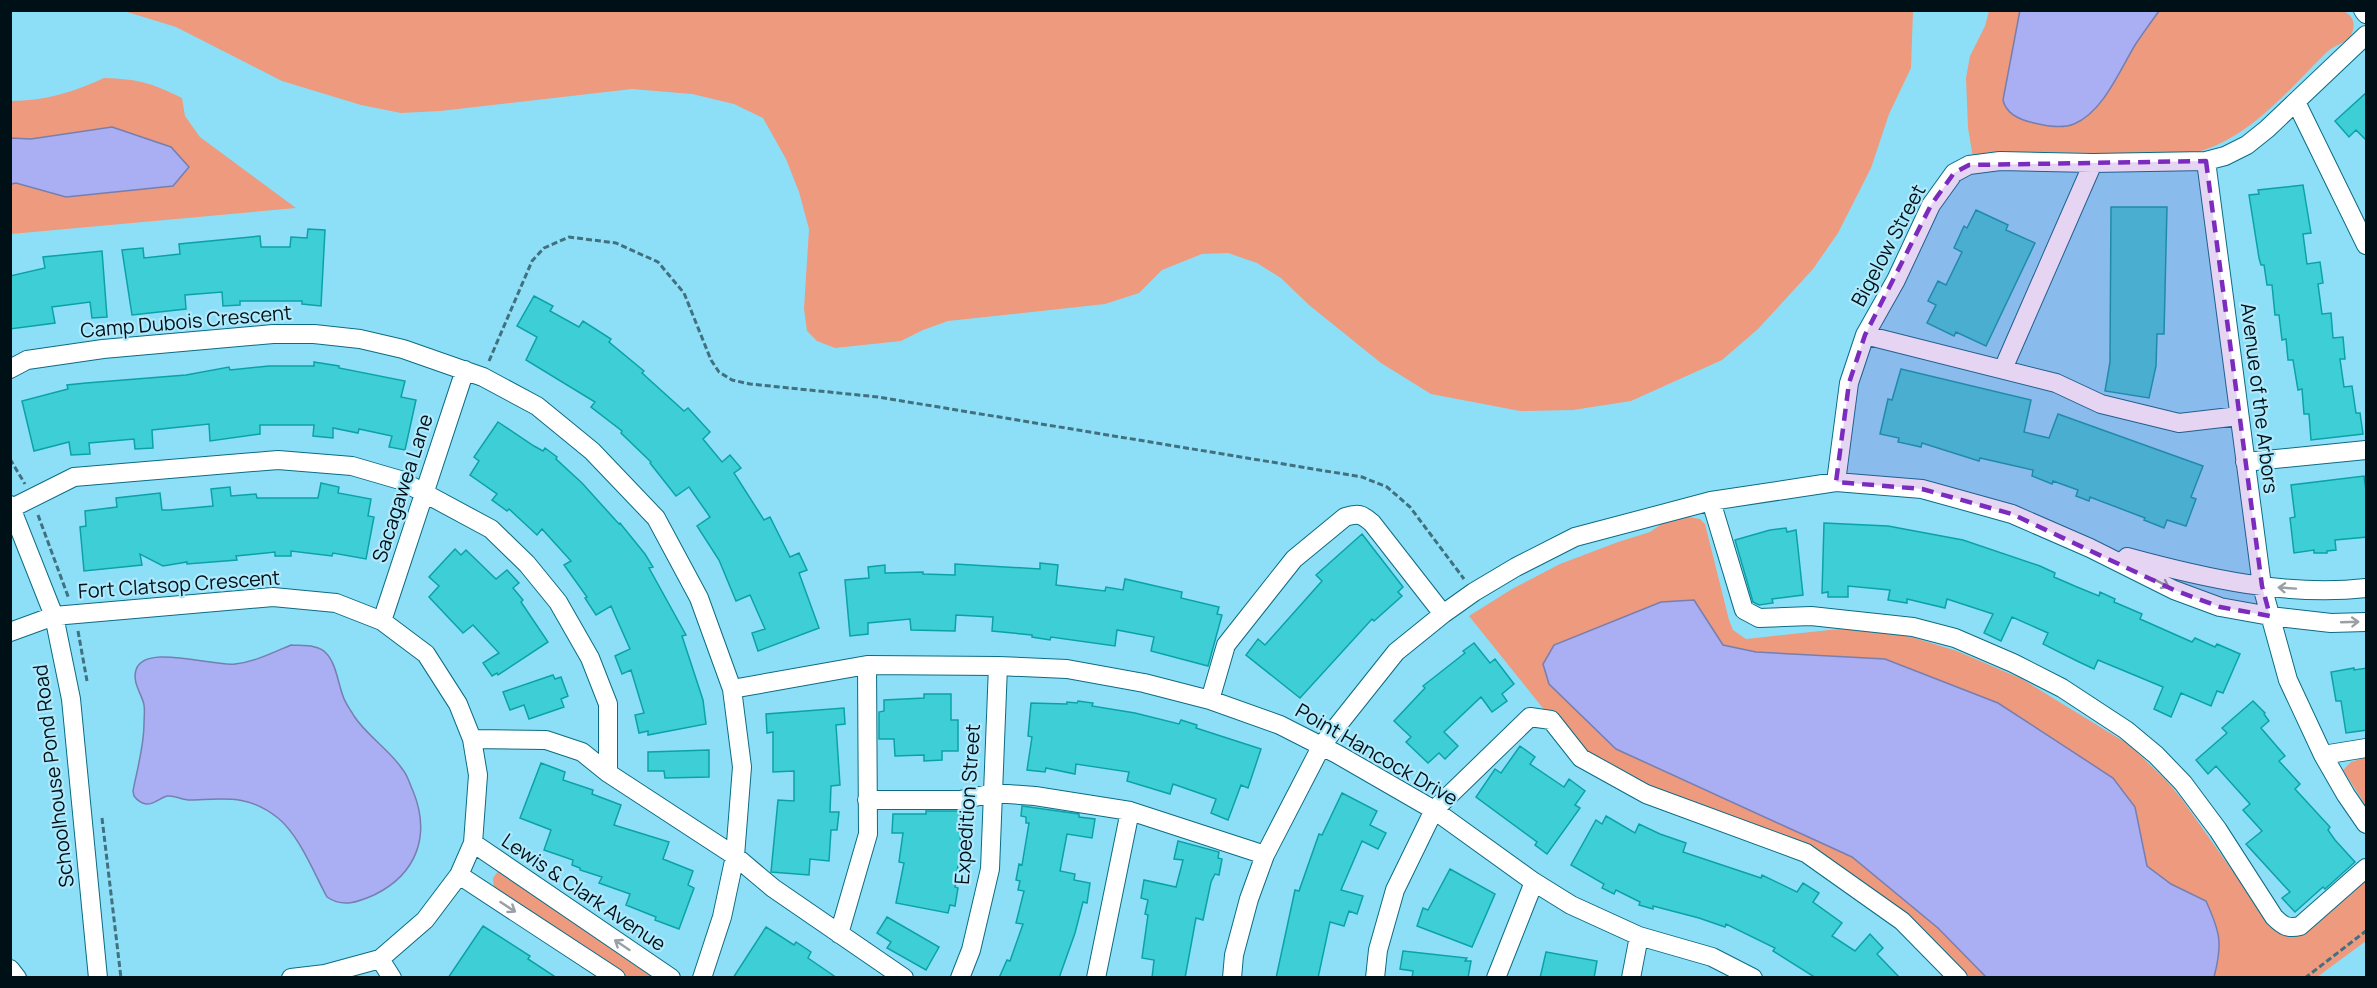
<svg xmlns="http://www.w3.org/2000/svg" width="2377" height="988" viewBox="0 0 2377 988" font-family="Manrope,sans-serif">
<style>
.green{fill:#ed9a7e}
.water{fill:#a9aff2;stroke:#767fb0;stroke-width:1.5}
.building{fill:#3ecfd6;stroke:#0aa2a8;stroke-width:1.5}
.lines{fill:none;stroke-linecap:round;stroke-linejoin:round}
.minor-casing{stroke:#0b6c83;stroke-width:20}
.path{stroke:#41707f;stroke-width:3;stroke-dasharray:6 3;stroke-linecap:butt}
.minor{stroke:#fff;stroke-width:18}
.oneway{stroke:#999fa2}
.marked{fill:#7b2cbf;fill-opacity:0.2;stroke:#7b2cbf;stroke-width:4.5;stroke-dasharray:12 8;stroke-linejoin:round}
.labels{text-anchor:middle;dominant-baseline:central;stroke-width:4.5;stroke-linejoin:round;paint-order:stroke}
.street-label{font-size:20px;fill:#001017;stroke:#aee9fc}
</style>
<rect width="100%" height="100%" fill="#8ddff8"/>
<path class="green" d="M2340 10C2354 14 2357 25 2350 37 2344 44 2334 45 2327 52 2286 92 2246 143 2188 154L1998 152 1973 158 1968 128 1966 78 1970 56 1985 26 1989 11Z
M124 11 1913 10V11L1911 68 1889 114 1871 168 1838 233 1813 269 1758 329 1722 360 1631 401 1573 410 1520 411 1431 394 1381 363 1309 305 1281 278 1257 263 1228 253 1202 254 1162 270 1139 293 1105 304 948 321 923 330 901 341 835 348 817 341 807 331 804 309 809 229 799 192 786 159 763 118 734 104 692 94 632 89 440 111 401 113 361 105 282 81 176 27Z
M104 78C138 79 152 83 182 98L185 116 200 137 296 208 11 234V101C44 101 74 92 104 78Z
M1689 517 1700 519 1705 524 1729 620 1733 630 1746 639 1839 629 1898 633 1957 651 2022 679 2128 744 2165 779 2181 798 2275 931 2285 936 2296 935 2366 876V941L2317 977H1960L1807 852 1596 764 1562 732 1469 616 1512 589 1560 564 1618 542 1650 532 1663 523Z
M2366 757V806L2343 770 2351 762Z
M499 870 660 977H628L494 889 493 878Z"/>
<path class="water" d="M2020 10H2159V11C2151 22 2143 33 2135 45 2120 70 2103 112 2074 124 2062 129 2046 126 2034 123 2020 120 2006 114 2003 100Z
M112 127 171 147 189 167 173 186 66 197 16 183 11 184V138L31 139Z
M1694 600 1723 645 1756 652 1885 659 1998 703 2113 778 2135 807 2147 866 2171 884 2206 901C2220 932 2223 943 2214 977H1986L1938 928 1852 857 1616 749 1549 684 1543 664 1554 645 1661 602Z
M291 645C302 646 318 644 326 653 336 663 338 683 343 696 345 703 350 709 354 716 367 736 390 750 403 770 408 776 410 785 413 791 431 835 417 874 374 895 358 902 343 908 327 897 314 873 299 835 278 818 248 794 225 799 190 800 182 800 175 795 167 796 159 798 154 805 146 804 141 803 137 800 134 796L133 791C137 770 144 746 144 724 144 718 145 711 144 705 142 694 132 683 136 670 144 643 213 667 235 664 254 662 272 653 291 645Z"/>
<path class="building" d="M2367 92V141L2356 130 2349 137 2335 121Z
M2303 185 2311 233 2303 234 2307 264 2320 262 2323 283 2318 284 2322 314 2331 313 2333 338 2343 337 2345 359H2340L2344 387 2352 386 2356 413H2360L2363 434 2311 440 2309 414H2304L2302 389 2298 390 2293 360H2288L2286 339 2282 340 2279 315H2275L2272 285H2267L2264 265H2261L2259 258 2249 195 2259 194 2258 190Z
M2111 207H2167L2164 334H2157L2156 366 2149 398 2105 391 2110 362Z
M1976 210 2008 225 2006 230 2035 243 1986 346 1956 332 1954 336 1927 323 1936 305 1928 301 1938 281 1946 285 1962 252 1954 248 1964 226 1967 228Z
M308 229 325 230 321 306 302 304V301H240V305L223 306 222 292 185 295 186 309 132 315 122 250 143 248 144 258 180 254 179 244 260 236 261 247H290L291 237 307 238Z
M102 251 107 317 92 318 90 302 52 307 55 323 10 329V276L45 268 43 257Z
M534 296 553 306 550 311 579 327 583 321 611 339 609 342 644 371 642 373 684 411 688 408 710 432 703 439 722 462 730 455 741 468 734 473 764 520 770 517 790 557 799 553 807 570 799 573 819 628 758 651 752 633 765 629 750 595 736 601 719 560 697 526 710 517 689 487 676 496 650 463 651 462 621 433 622 431 591 407 595 402 526 360 537 337 517 326Z
M314 362 339 366V368L405 381 401 397 416 400 405 450 389 447 392 436 359 429 358 433 333 428V438L313 436 314 425H260V434L210 441 209 424 152 430 153 448 135 449 134 439 89 443 90 454 71 455 69 442 34 451 22 401 68 389 67 385 86 383 186 375 229 367 230 370 269 366H314Z
M1901 369 2031 400 2024 432 2049 438 2058 414 2203 466 2191 497 2196 499 2186 526 2167 520 2164 528 2144 520 2145 518 2090 497 2089 501 2076 496 2078 490 2053 481 2052 484 2032 476 2033 470 1980 458 1979 461 1922 443 1921 447 1912 445 1898 442 1899 438 1880 434 1888 399 1892 400Z
M498 422 534 446 543 451 545 448 557 457 556 459 582 483 619 524 620 523 645 554 653 567 649 568 686 635 682 636 703 700 706 724 648 735V731L639 733 635 715 644 713 631 670 622 674 615 656 630 649 611 606 596 615 585 598 587 597 564 565 571 561 542 529 537 535 509 509 507 511 492 500 497 494 470 475 479 461 474 457Z
M2364 476 2367 499V537L2335 540 2336 550 2327 551V553H2314V550L2294 553 2290 518 2295 517 2291 485Z
M321 483 339 487 338 493 371 499 368 516 374 517 366 559 333 553 332 556 291 551V556H275V552L236 556 237 560 187 564V562L163 566 140 554 142 565 84 571 80 527 86 526 85 511 117 507 116 498 160 493 162 510H169L213 506 211 489 230 487 231 496 256 494 257 498H318Z
M1824 523 1888 526 1963 540 2040 566 2055 573 2054 577 2077 587 2099 596 2100 592 2115 599 2114 602 2142 614 2140 619 2192 642 2195 638 2215 647 2217 644 2240 654 2223 693 2217 691 2211 706 2181 693 2171 717 2154 709 2163 687 2098 660 2094 669 2077 661 2043 644 2048 633 2012 617 2001 641 1984 633 1993 614 1947 599 1945 608 1907 599V603L1888 600 1890 590 1848 586V597H1828V592L1822 593Z
M1786 528 1787 532 1796 530 1803 595 1772 599 1773 603 1759 605 1753 602 1735 540 1770 530Z
M1362 534 1403 587 1398 592 1402 596 1374 621 1372 619 1300 698 1246 655 1258 639 1265 645 1322 581 1316 575Z
M455 549 461 555 466 550 496 579 507 570 519 583 513 588 523 600 521 602 548 642 498 675 497 673 492 676 483 663 499 653 473 625 463 633 429 597 439 586 429 577Z
M1040 563 1058 565 1056 585 1105 591 1106 587 1123 590 1125 579 1182 592 1181 598 1219 607 1217 614 1222 615 1208 666 1151 651 1154 637 1117 630 1115 646 1051 637 1050 640 1032 637V635L992 631 993 617 956 615 955 631 911 630 910 619 868 623V634L850 636 845 580 869 578 868 567 885 565V573L923 572V574L955 575V564L1040 569Z
M1474 643 1490 663 1495 659 1514 684 1502 694 1507 701 1492 712 1481 697 1444 732 1458 746 1445 759 1439 753 1428 763 1406 742 1411 737 1394 721 1425 688 1423 686 1465 653 1463 651Z
M2354 668V670L2367 668V730L2346 733 2341 701H2336L2331 672Z
M553 675 555 679 561 677 568 696 561 699 564 707 529 719 524 705 510 710 503 692Z
M924 694H951V720H958V751H942V760L924 761V755L895 756 894 739H879V712L884 711V700L924 698Z
M1078 701 1093 703 1092 706 1135 713 1179 724 1181 720 1197 725 1196 728 1261 749 1248 788 1241 785 1228 820 1211 813 1216 799 1173 784 1170 794 1127 781 1129 772 1076 764 1075 774 1046 768 1045 772 1027 770 1032 737 1028 736 1031 703 1067 704V702L1077 703Z
M2253 701 2265 713 2264 714 2269 721 2261 728 2285 756 2279 761 2300 784 2295 789 2330 827 2328 830 2335 840 2355 862 2325 889 2323 887 2295 912 2282 898 2290 892 2246 844 2262 831 2243 810 2250 804 2216 766 2208 774 2196 760 2227 733 2222 728Z
M844 708 845 724 836 725 840 785 831 786 830 812H839L837 830H831L829 861 810 859 809 875 771 872 778 800 794 801V771L773 772V732L767 733 766 714Z
M1520 746 1535 757 1530 764 1564 787 1569 779 1585 791 1575 805 1580 808 1547 854 1535 845 1537 842 1476 797 1495 769 1501 773Z
M709 750V777L665 778 664 771H648V752Z
M541 763 565 772 563 780 593 790 592 794 621 805 614 825 669 842 663 859 693 871 688 885 694 888 679 929 655 920 656 917 626 905 630 894 599 883 602 877 580 870V868L572 865 573 860 544 850 551 830 520 818Z
M1342 793 1377 811 1370 825 1386 833 1378 849 1362 841 1341 890 1363 896 1357 914 1349 911 1344 926 1330 922 1318 978H1276L1295 890 1299 891 1319 834 1322 835Z
M1022 806 1079 814V817L1095 819 1092 838 1067 834 1060 871 1075 874 1074 880 1090 883 1087 903 1083 902 1075 933 1059 978H999L1007 960 1010 961 1023 924 1016 923 1024 891 1018 890 1020 881 1016 880 1019 864 1022 865 1029 823H1026V817L1021 816Z
M926 811H961L960 851 955 887 958 888 955 906 950 905 948 913 896 903 904 863 899 862 903 833H892L893 814H926Z
M1606 816 1635 833 1639 824 1660 834 1686 843 1683 852 1761 878 1762 875 1797 892 1803 883 1819 893 1813 902 1842 923 1832 936 1855 951 1870 934 1883 948 1877 954 1900 978H1816L1773 951 1775 948 1726 924 1725 927 1699 918 1653 906V909L1639 905 1640 902 1616 890 1614 894 1602 888 1604 884 1571 865 1596 820 1602 824Z
M1178 841 1219 852 1218 858 1222 859 1219 875 1215 874 1211 882 1203 920 1196 918 1185 978H1152L1154 960 1142 958 1148 915 1145 914 1148 900 1141 898 1144 880 1176 887 1183 860 1174 859Z
M1450 869 1495 894 1472 947 1417 926 1423 908 1428 910Z
M887 917 939 947 926 970 887 948 891 942 877 933Z
M483 926 530 956 528 959 557 978H448Z
M766 927 794 945 796 942 811 952 808 958 837 978H733Z
M1403 951 1467 958 1465 961H1471L1468 978H1412L1413 971 1400 969Z
M1546 952 1597 961 1594 978H1540Z"/>
<g class="lines">
<defs>
<path id="minor" d="M2363 10 2366 14
M2296 102 2366 245
M2206 161 2262 586 2288 680 2323 755 2346 795 2366 824
M1865 335 2056 383 2101 404 2179 423 2239 416
M10 369 27 360 103 349 273 334H314L360 339 403 349 483 377 537 406 592 451 656 518 699 598 732 689 742 767 735 856 722 917 702 978
M2003 369 2093 163
M2245 462 2366 450
M1836 482 1849 383 1865 335 1896 280 1931 205 1954 173 1969 165 2000 161 2093 163 2206 161 2225 156 2247 145 2267 129 2366 35
M1711 501 1744 610 1759 618 1811 616 1913 627 1955 638 2013 663 2062 688 2126 730 2156 755 2183 783 2218 830 2274 917C2283 926 2288 929 2300 926L2366 868
M10 505 54 616 71 699 98 978
M12 508 74 477 278 460 352 466 400 480 491 529 527 564 558 602 590 658 608 704V773
M2127 557C2204 578 2287 597 2366 588
M382 621 465 370
M10 632 54 616 273 597 336 603 382 621 426 654 458 704 472 739 478 775 473 843 459 875 425 920 380 959 325 974 291 978
M732 689 867 665 998 666 1067 669 1144 683 1210 700 1280 725 1337 754 1434 810 1534 882 1571 905 1639 936 1712 957 1753 978
M1210 700 1226 645 1294 559 1345 517C1358 513 1362 514 1372 523L1443 614
M472 739 546 740 582 752 608 773 735 856 773 888 904 978
M2323 755 2366 748
M867 800H960L994 793 1035 796 1130 811 1265 855
M473 843 671 978
M459 875 616 978
M839 934 868 834 867 665
M380 959 392 978
M10 969 17 978
M960 978 971 950 990 869 998 666
M1096 978 1130 811
M1232 978 1234 955 1249 899 1265 855 1322 745 1396 652 1443 614 1474 592 1516 567 1575 537 1711 501 1836 482 1922 489 2012 514 2090 548 2174 590 2220 607 2270 616 2331 623 2366 622
M1375 978 1378 950 1395 890 1434 810 1530 717 1551 720 1581 758 1646 794 1806 853 1902 921 1958 978
M1496 978 1534 882
M1631 978 1639 936"/>
</defs>
<use href="#minor" class="minor-casing"/>
<path class="path" d="M489 361 532 261 544 248 569 237 616 243 658 262 684 293 711 360 719 372 732 380 750 384 878 397 1362 477 1387 487 1410 507 1464 579
M10 459 25 484
M38 515 69 599
M78 631 87 681
M102 818 121 978
M2305 978 2366 931"/>
<use href="#minor" class="minor"/>
</g>
<defs><path id="oneway-shaft" d="M-6 0H5M1.5-3L5.5 0L1.5 3" fill="none" stroke-width="1.6" stroke-linecap="round" stroke-linejoin="round" transform="scale(1.5)"/></defs>
<g class="oneway">
<use href="#oneway-shaft" transform="translate(2161 583) rotate(27)"/>
<use href="#oneway-shaft" transform="translate(2287 588) rotate(-176)"/>
<use href="#oneway-shaft" transform="translate(2350 622) rotate(-2)"/>
<use href="#oneway-shaft" transform="translate(508 907) rotate(33)"/>
<use href="#oneway-shaft" transform="translate(622 945) rotate(-146)"/>
</g>
<path class="marked" d="M2206 161 2262 586 2270 616 2220 607 2174 590 2012 514 1922 489 1836 482 1849 383 1865 335 1931 205 1954 173 1969 165Z"/>
<g class="labels">
<g class="street-label">
<text transform="translate(1888 245) rotate(-62)">Bigelow Street</text>
<text transform="translate(186 321) rotate(-5)">Camp Dubois Crescent</text>
<text transform="translate(2260 398) rotate(83)">Avenue of the Arbors</text>
<text transform="translate(402 488) rotate(-72)">Sacagawea Lane</text>
<text transform="translate(179 584) rotate(-4)">Fort Clatsop Crescent</text>
<text transform="translate(1377 754) rotate(30)">Point Hancock Drive</text>
<text transform="translate(53 776) rotate(-97)">Schoolhouse Pond Road</text>
<text transform="translate(967 804) rotate(-86)">Expedition Street</text>
<text transform="translate(584 892) rotate(34)">Lewis &amp; Clark Avenue</text>
</g>
</g>
<rect width="2377" height="988" fill="none" stroke="#001017" stroke-width="24"/>
</svg>
